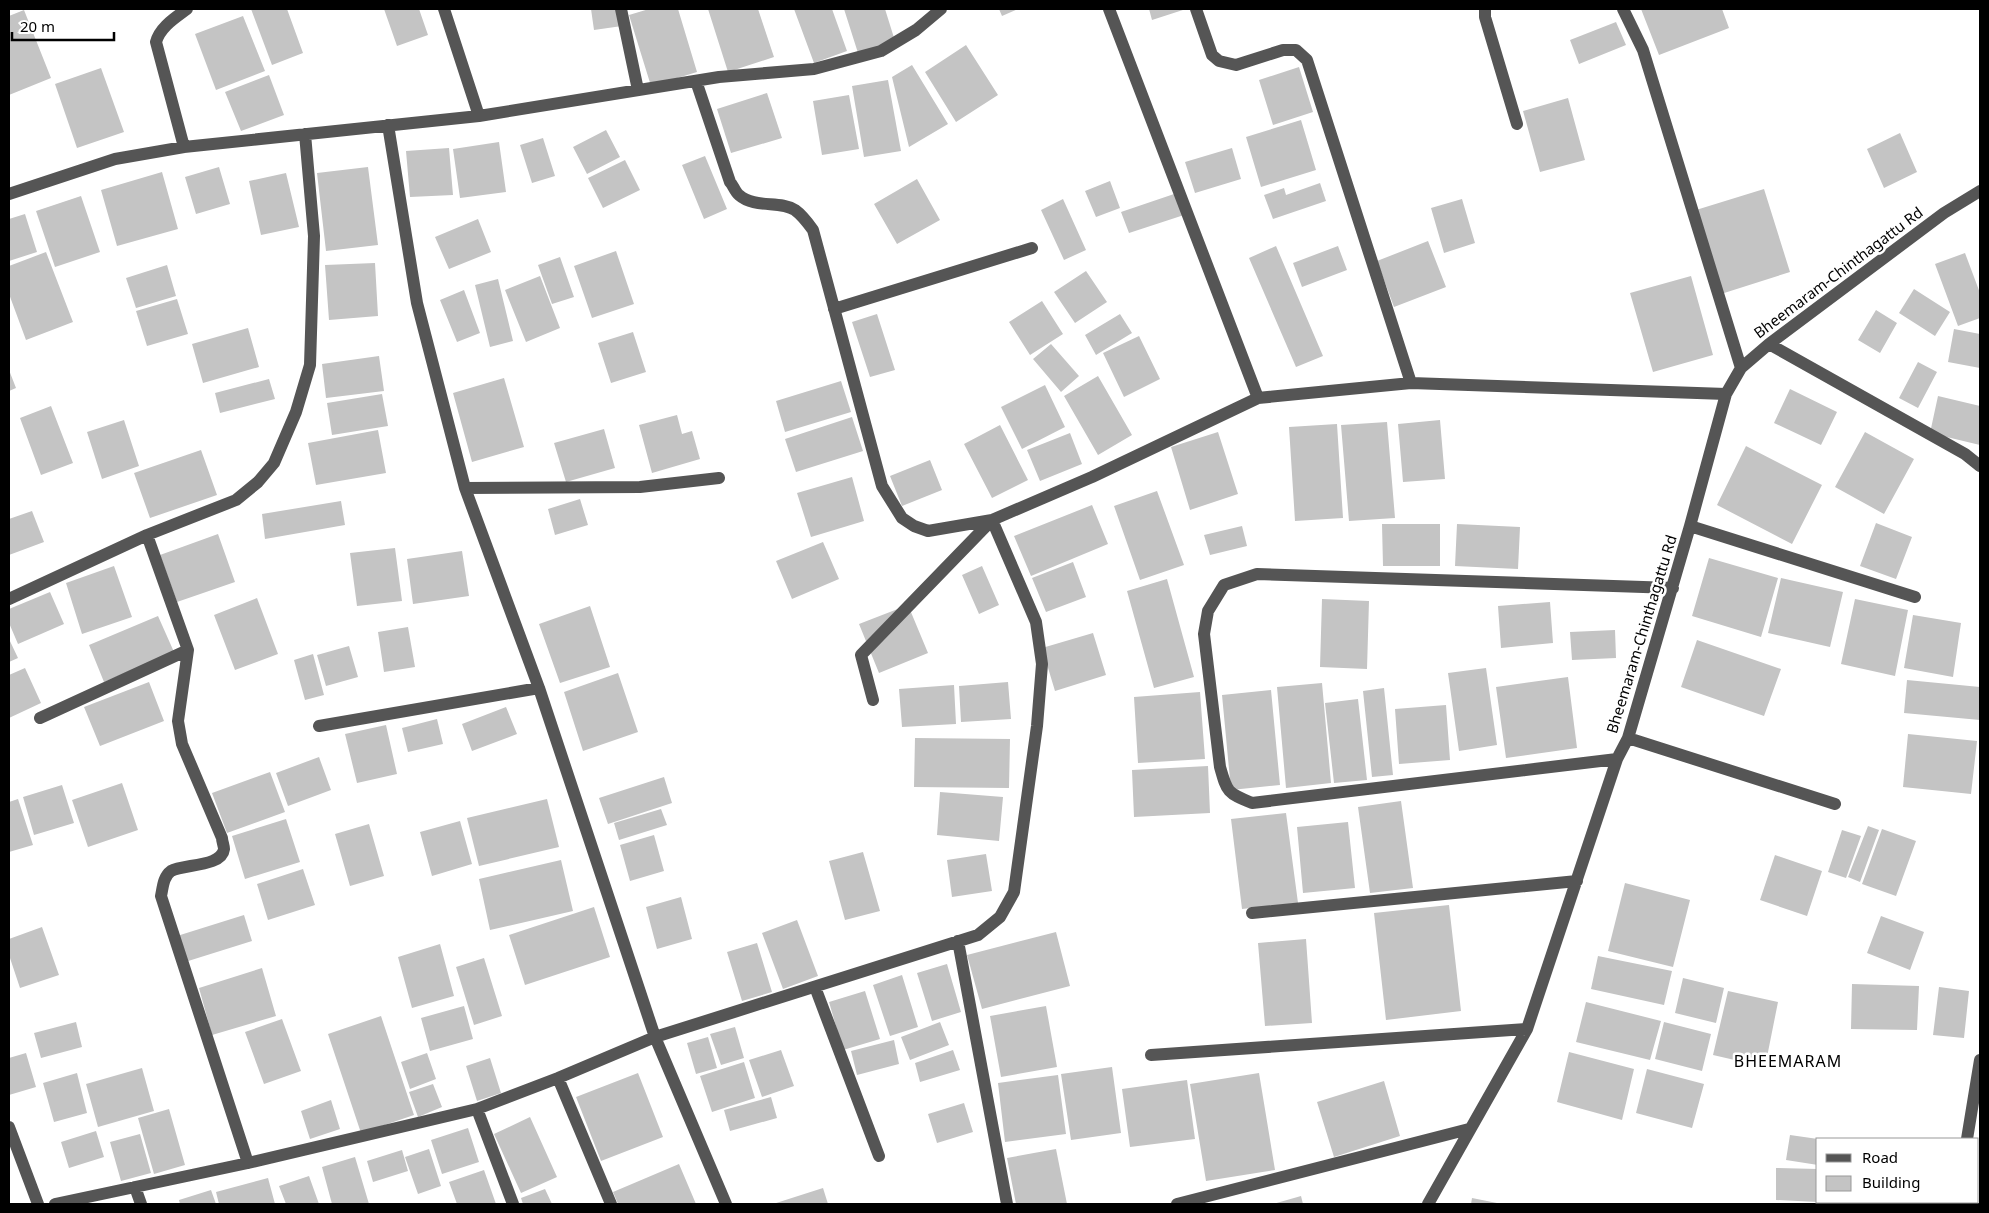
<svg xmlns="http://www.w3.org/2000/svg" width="1989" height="1213" viewBox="0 0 1989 1213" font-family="'Noto Sans',sans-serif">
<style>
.building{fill:#c4c4c4}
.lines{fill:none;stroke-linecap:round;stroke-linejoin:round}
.minor{stroke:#555;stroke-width:12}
.labels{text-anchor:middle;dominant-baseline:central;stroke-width:5;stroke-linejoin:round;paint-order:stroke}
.street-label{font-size:15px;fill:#000;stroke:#fff}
.neighbourhood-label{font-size:16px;letter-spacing:1px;fill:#000;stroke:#fff}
</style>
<rect width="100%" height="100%" fill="#fff"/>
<path class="building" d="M251 9H287L303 53 272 65Z
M384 9H419L428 35 397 46Z
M591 9H619L622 26 594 30Z
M649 9H678L697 72 651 86 629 15Z
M708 9H758L774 57 728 72Z
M794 9H832L847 51 814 63Z
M844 9H885L895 41 858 53Z
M999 9H1018L1002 16Z
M1149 9H1186L1152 20Z
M1641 9H1722L1729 28 1659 55Z
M24 10 51 78 9 95V16Z
M243 16 265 71 216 90 195 34Z
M1616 22 1626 45 1579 64 1570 40Z
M966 45 998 95 956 122 925 72Z
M912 65 948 124 909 147 892 77Z
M1299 67 1313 112 1273 125 1259 80Z
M101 68 124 132 77 148 55 84Z
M269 75 284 115 241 131 225 92Z
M888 80 901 151 864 157 852 86Z
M767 93 782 138 731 153 717 109Z
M849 95 859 149 822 155 813 101Z
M1568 98 1585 160 1540 172 1523 111Z
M1301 120 1316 170 1261 187 1246 137Z
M606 130 620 157 587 174 573 147Z
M1900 133 1917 172 1884 188 1867 149Z
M543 138 555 176 532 183 520 145Z
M499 142 506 192 460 198 453 149Z
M449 148 453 195 410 197 406 151Z
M1232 148 1241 179 1195 193 1185 162Z
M705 156 727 209 704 219 682 165Z
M625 160 640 190 603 208 588 178Z
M219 167 230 204 196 214 185 177Z
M368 167 378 245 326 251 317 173Z
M162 172 178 229 117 246 101 190Z
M286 173 299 227 261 235 249 181Z
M917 179 940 220 897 244 874 204Z
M1110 181 1120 208 1096 217 1085 191Z
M1320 183 1326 201 1273 219 1264 195 1284 188 1286 195Z
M1764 189 1790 272 1721 294 1696 210Z
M1177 193 1184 215 1129 233 1121 212Z
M81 196 100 252 55 267 36 211Z
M1063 199 1086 250 1064 260 1041 210Z
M1462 199 1475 243 1444 253 1431 208Z
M25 214 37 252 9 261V219Z
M478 219 491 252 449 269 435 237Z
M1428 241 1446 287 1394 307 1377 261Z
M1276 246 1323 356 1296 367 1249 258Z
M1338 246 1347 270 1302 287 1293 263Z
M616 251 634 304 592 318 574 266Z
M46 252 73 322 26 340 9 294V266Z
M1965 253 1980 293V318L1958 326 1935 264Z
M560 257 574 297 552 304 538 265Z
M375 263 378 316 329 320 325 265Z
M167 265 176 296 136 308 126 278Z
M1086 271 1107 302 1075 323 1054 292Z
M540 276 560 328 526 342 505 290Z
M1691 276 1713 355 1653 372 1630 293Z
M498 279 513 341 490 347 475 285Z
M1914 289 1950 312 1935 336 1899 313Z
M464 290 480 333 457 342 440 300Z
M177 299 188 334 147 346 136 311Z
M1042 301 1063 334 1030 355 1009 322Z
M1876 310 1897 323 1880 353 1858 340Z
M877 314 895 370 870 377 852 322Z
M1120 314 1132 333 1096 355 1085 335Z
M248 328 259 367 203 383 192 344Z
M1954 329 1980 334V368L1948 362Z
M633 332 646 372 611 383 598 343Z
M1139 336 1160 379 1124 397 1103 353Z
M1051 344 1079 376 1061 392 1033 359Z
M379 356 384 391 326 398 322 364Z
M1918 362 1937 372 1918 408 1899 398Z
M9 370 16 388 9 391Z
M1098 376 1132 435 1098 455 1064 396Z
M504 378 524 447 472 462 453 393Z
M269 379 275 399 220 413 215 393Z
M841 381 851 412 785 432 776 401Z
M1045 385 1065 427 1022 449 1001 407Z
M1790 389 1837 412 1821 445 1774 423Z
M382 394 388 426 332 435 327 403Z
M1938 396 1980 406V445L1930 433Z
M51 406 73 463 41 475 20 418Z
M677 415 682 434 692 431 700 459 652 473 639 425Z
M852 417 863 451 796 472 785 439Z
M124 420 139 466 102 479 87 432Z
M1440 420 1445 479 1403 482 1398 424Z
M1387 422 1395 518 1349 521 1341 425Z
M1337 424 1343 518 1295 521 1289 427Z
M1000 425 1028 480 992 498 964 444Z
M604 429 615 468 566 482 554 443Z
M378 430 386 473 316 485 308 443Z
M1218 432 1238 494 1190 510 1171 447Z
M1865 432 1914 459 1884 514 1835 487Z
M1070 433 1082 464 1040 481 1027 450Z
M1746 446 1822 485 1792 544 1717 505Z
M201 450 217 495 150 518 134 473Z
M930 460 942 490 902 506 890 476Z
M852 477 864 521 811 537 797 493Z
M1157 491 1184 565 1140 580 1114 506Z
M580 499 588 525 555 535 548 509Z
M341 501 345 525 265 539 262 514Z
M1092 505 1108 544 1031 576 1014 536Z
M32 511 44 542 9 555V519Z
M1876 523 1912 537 1896 579 1860 566Z
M1382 524H1440V566H1383Z
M1457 524 1520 527 1518 569 1455 566Z
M1242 526 1247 546 1210 555 1204 535Z
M218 534 235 582 177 602 160 555Z
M823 542 839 579 792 599 776 561Z
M395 548 402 601 357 606 350 553Z
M462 551 469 596 413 604 407 559Z
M1709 558 1778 578 1761 637 1692 616Z
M1073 562 1086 597 1046 612 1032 578Z
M114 566 132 617 82 634 66 583Z
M982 566 999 605 979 614 962 575Z
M1781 578 1843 592 1830 647 1768 633Z
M1167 579 1194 677 1154 688 1127 591Z
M50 592 64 624 18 644 9 623V609Z
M257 598 278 654 235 670 214 615Z
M1322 599 1369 601 1367 669 1320 667Z
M1855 599 1908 610 1895 676 1841 664Z
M1550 602 1553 643 1501 648 1498 606Z
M908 605 928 653 879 673 859 624Z
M590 606 610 667 560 683 539 624Z
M1913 615 1961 623 1953 677 1904 668Z
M158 616 174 652 104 682 89 645Z
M408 627 415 667 384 672 378 632Z
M1615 630 1616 658 1572 660 1570 632Z
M1093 633 1106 675 1055 691 1042 648Z
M9 639 18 658 9 662Z
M1697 640 1781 669 1764 716 1681 687Z
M349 646 358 677 326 686 317 655Z
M313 654 324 695 305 700 294 660Z
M25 668 41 703 9 718V675Z
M1486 668 1497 745 1459 751 1448 673Z
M618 673 638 732 583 751 564 692Z
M1568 677 1577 748 1506 758 1496 687Z
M1907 680 1980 687V720L1904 713Z
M149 682 164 721 100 746 84 707Z
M1008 682 1011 719 961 722 959 686Z
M1322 683 1331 783 1286 788 1277 687Z
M954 685 956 724 902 727 899 689Z
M1384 688 1393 775 1372 777 1363 691Z
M1271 690 1280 785 1231 790 1222 695Z
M1200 692 1205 759 1138 763 1134 697Z
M1358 699 1367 780 1334 783 1325 703Z
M1446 705 1450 760 1399 764 1395 709Z
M506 707 517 734 472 751 462 724Z
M437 719 443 744 408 752 402 728Z
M386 725 397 774 357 783 345 734Z
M1908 734 1977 741 1971 794 1903 787Z
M915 738 1010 739 1009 788 914 787Z
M319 757 331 790 288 806 276 773Z
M1208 766 1210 813 1134 817 1132 770Z
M270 772 285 812 227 833 212 793Z
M664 777 672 803 608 824 599 798Z
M122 783 138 830 88 847 72 800Z
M62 785 74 823 34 835 23 797Z
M940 792 1003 797 999 841 937 835Z
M18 799 33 845 9 852V802Z
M547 799 559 847 479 866 467 818Z
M1401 801 1413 888 1370 893 1358 807Z
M661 809 667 825 619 840 614 823Z
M1286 813 1298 903 1242 909 1231 819Z
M286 819 300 862 245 879 232 836Z
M460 821 472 864 432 876 420 832Z
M1348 822 1355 888 1303 893 1297 827Z
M369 824 384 876 350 886 335 834Z
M1868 826 1879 830 1860 882 1848 877Z
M1882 829 1916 841 1896 896 1862 884Z
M1842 830 1861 836 1846 878 1828 872Z
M654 835 664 871 630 881 620 845Z
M863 852 880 911 845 920 829 861Z
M986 854 992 891 952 897 947 860Z
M1775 855 1822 871 1807 916 1760 900Z
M561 860 573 911 490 930 479 879Z
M303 869 315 905 268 920 257 884Z
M1625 883 1690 900 1673 967 1608 951Z
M681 897 692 939 657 949 646 907Z
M1449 905 1461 1011 1386 1020 1374 913Z
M594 907 610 957 525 985 509 935Z
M244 915 252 941 185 962 177 936Z
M1881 916 1924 932 1910 970 1867 953Z
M797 920 818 976 783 989 762 933Z
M42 927 59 975 20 988 9 955V939Z
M1056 932 1070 986 982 1009 967 955Z
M1306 939 1312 1023 1265 1026 1258 943Z
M757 943 772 992 742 1001 727 952Z
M440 944 454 996 412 1008 398 957Z
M1598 956 1672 971 1664 1005 1591 989Z
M484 958 502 1016 474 1025 456 967Z
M947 964 961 1012 932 1021 917 973Z
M262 968 276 1016 212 1035 199 988Z
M902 975 918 1027 890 1036 873 985Z
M1683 978 1724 988 1716 1023 1675 1013Z
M1852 984 1919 986 1917 1030 1851 1029Z
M1939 987 1969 991 1964 1038 1933 1035Z
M865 991 880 1039 843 1050 829 1002Z
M1728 991 1778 1002 1765 1067 1713 1055Z
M1586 1002 1661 1021 1650 1060 1576 1042Z
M464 1006 473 1039 430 1051 421 1018Z
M1046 1006 1057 1067 1001 1077 990 1016Z
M381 1016 414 1115 361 1133 328 1034Z
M282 1019 301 1071 264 1084 245 1032Z
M76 1022 82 1047 41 1058 34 1033Z
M940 1022 949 1045 910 1060 901 1037Z
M1664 1022 1711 1034 1702 1071 1655 1059Z
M735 1027 744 1058 721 1065 710 1034Z
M708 1037 717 1068 696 1074 687 1043Z
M894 1040 899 1064 857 1075 851 1051Z
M781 1050 794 1086 762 1097 749 1060Z
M953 1050 960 1070 920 1082 915 1063Z
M1569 1052 1634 1069 1622 1120 1557 1102Z
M26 1053 36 1087 9 1095V1058Z
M427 1053 436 1079 410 1089 401 1062Z
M490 1058 501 1093 477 1101 466 1066Z
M744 1062 755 1098 712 1112 700 1076Z
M1112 1067 1121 1133 1071 1140 1061 1074Z
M142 1068 154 1111 98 1127 86 1084Z
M1647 1069 1704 1084 1692 1128 1636 1113Z
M77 1073 87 1113 54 1122 43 1083Z
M638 1073 663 1137 601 1161 576 1097Z
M1259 1073 1275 1170 1206 1181 1190 1084Z
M1058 1075 1066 1134 1005 1142 998 1083Z
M1187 1080 1195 1139 1130 1147 1122 1089Z
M1384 1081 1400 1136 1334 1157 1317 1102Z
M433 1084 442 1107 418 1117 409 1092Z
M771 1097 777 1118 730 1131 724 1110Z
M331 1100 340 1129 310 1139 301 1111Z
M964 1103 973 1132 937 1143 928 1114Z
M169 1109 185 1165 154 1174 138 1118Z
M530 1117 557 1177 521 1193 494 1134Z
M468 1128 479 1162 442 1174 431 1140Z
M96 1131 104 1157 69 1168 61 1142Z
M140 1134 151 1173 121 1181 110 1142Z
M1790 1135 1818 1139V1165L1786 1160Z
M429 1149 441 1186 418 1194 405 1157Z
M1056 1149 1067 1204H1016L1007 1158Z
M402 1150 408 1171 373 1182 367 1161Z
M355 1157 369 1204H332L322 1167Z
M679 1164 696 1204H618L613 1192Z
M1776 1168 1818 1169V1202L1776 1200Z
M484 1170 496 1204H457L449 1182Z
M309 1176 319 1204H286L279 1186Z
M268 1178 275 1204H219L216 1192Z
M823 1188 828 1204H773Z
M545 1189 552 1204H523L521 1198Z
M211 1190 216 1204H180L179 1200Z
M1301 1196 1303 1204H1273Z
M1472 1198 1497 1203V1204H1471Z
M1856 1202H1925V1204H1856Z"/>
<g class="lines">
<path class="minor" d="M444 9 479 116
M621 9 638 90
M1109 9 1258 398
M1196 9 1212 55 1219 61 1236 65 1283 50H1296L1307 60 1411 383
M1485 9V17L1517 124
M1623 9 1643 50 1741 368
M696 81 730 182C733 185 735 192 739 195 755 209 780 200 795 210 802 215 808 223 813 230L882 486 902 518 914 526 928 531 992 520
M388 125 417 303 465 488 539 688 655 1037 726 1204
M184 147 156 42C160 27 175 18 187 9
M9 194 115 159 184 147 479 116 719 77 814 69 881 51 916 30 941 9
M834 309 1032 248
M1769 344 1965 454 1980 466
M465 488 640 487 719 478
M1690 526 1915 597
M9 599 147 535
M188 650 178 721 182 744 222 838C222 841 224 846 224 849 222 867 183 864 171 871 163 877 163 887 161 896L248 1163
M873 700 861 655 992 520
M40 718 188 650 147 535 236 500 258 482 274 463 296 412 310 365 314 236 305 134
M319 726 539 688
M1628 738 1835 804
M1617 759 1252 803C1227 793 1227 792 1220 767L1204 634 1208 611 1224 585 1257 574 1673 588
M1252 913 1577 881
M958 941 1007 1204
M815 987 879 1156
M1151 1055 1527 1029
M558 1078 611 1204
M477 1109 513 1204
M9 1127 38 1204
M1967 1139 1980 1060
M135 1187 141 1204
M1956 1202 1957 1204
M55 1204 248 1163 477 1109 558 1078 655 1037 978 935 1000 917 1014 892 1037 726 1042 664 1036 622 992 520 1092 477 1258 398 1411 383 1726 394
M1177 1204 1469 1129
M1428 1204 1527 1029 1617 759 1628 738 1690 526 1726 394 1741 368 1769 344 1944 213 1980 191"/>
</g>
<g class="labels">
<g class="street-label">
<text transform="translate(1838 272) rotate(-37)">Bheemaram-Chinthagattu Rd</text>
<text transform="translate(1641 634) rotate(-73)">Bheemaram-Chinthagattu Rd</text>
</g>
<g class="neighbourhood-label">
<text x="1788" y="1061">BHEEMARAM</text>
</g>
</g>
<rect width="1989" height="1213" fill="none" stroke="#000000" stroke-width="20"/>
<rect x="1816" y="1138" width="162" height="65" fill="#ffffff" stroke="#999999"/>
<rect x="1826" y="1154" width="25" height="8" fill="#555555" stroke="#999999"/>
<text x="1862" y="1163" font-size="15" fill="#000000">Road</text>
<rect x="1826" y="1176" width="25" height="15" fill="#c4c4c4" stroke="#999999"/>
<text x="1862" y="1188" font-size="15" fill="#000000">Building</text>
<path d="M12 32v8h102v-8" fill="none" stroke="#000000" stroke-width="2.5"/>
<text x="20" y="32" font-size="15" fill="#000000" stroke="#ffffff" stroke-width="4" paint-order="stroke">20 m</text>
</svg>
